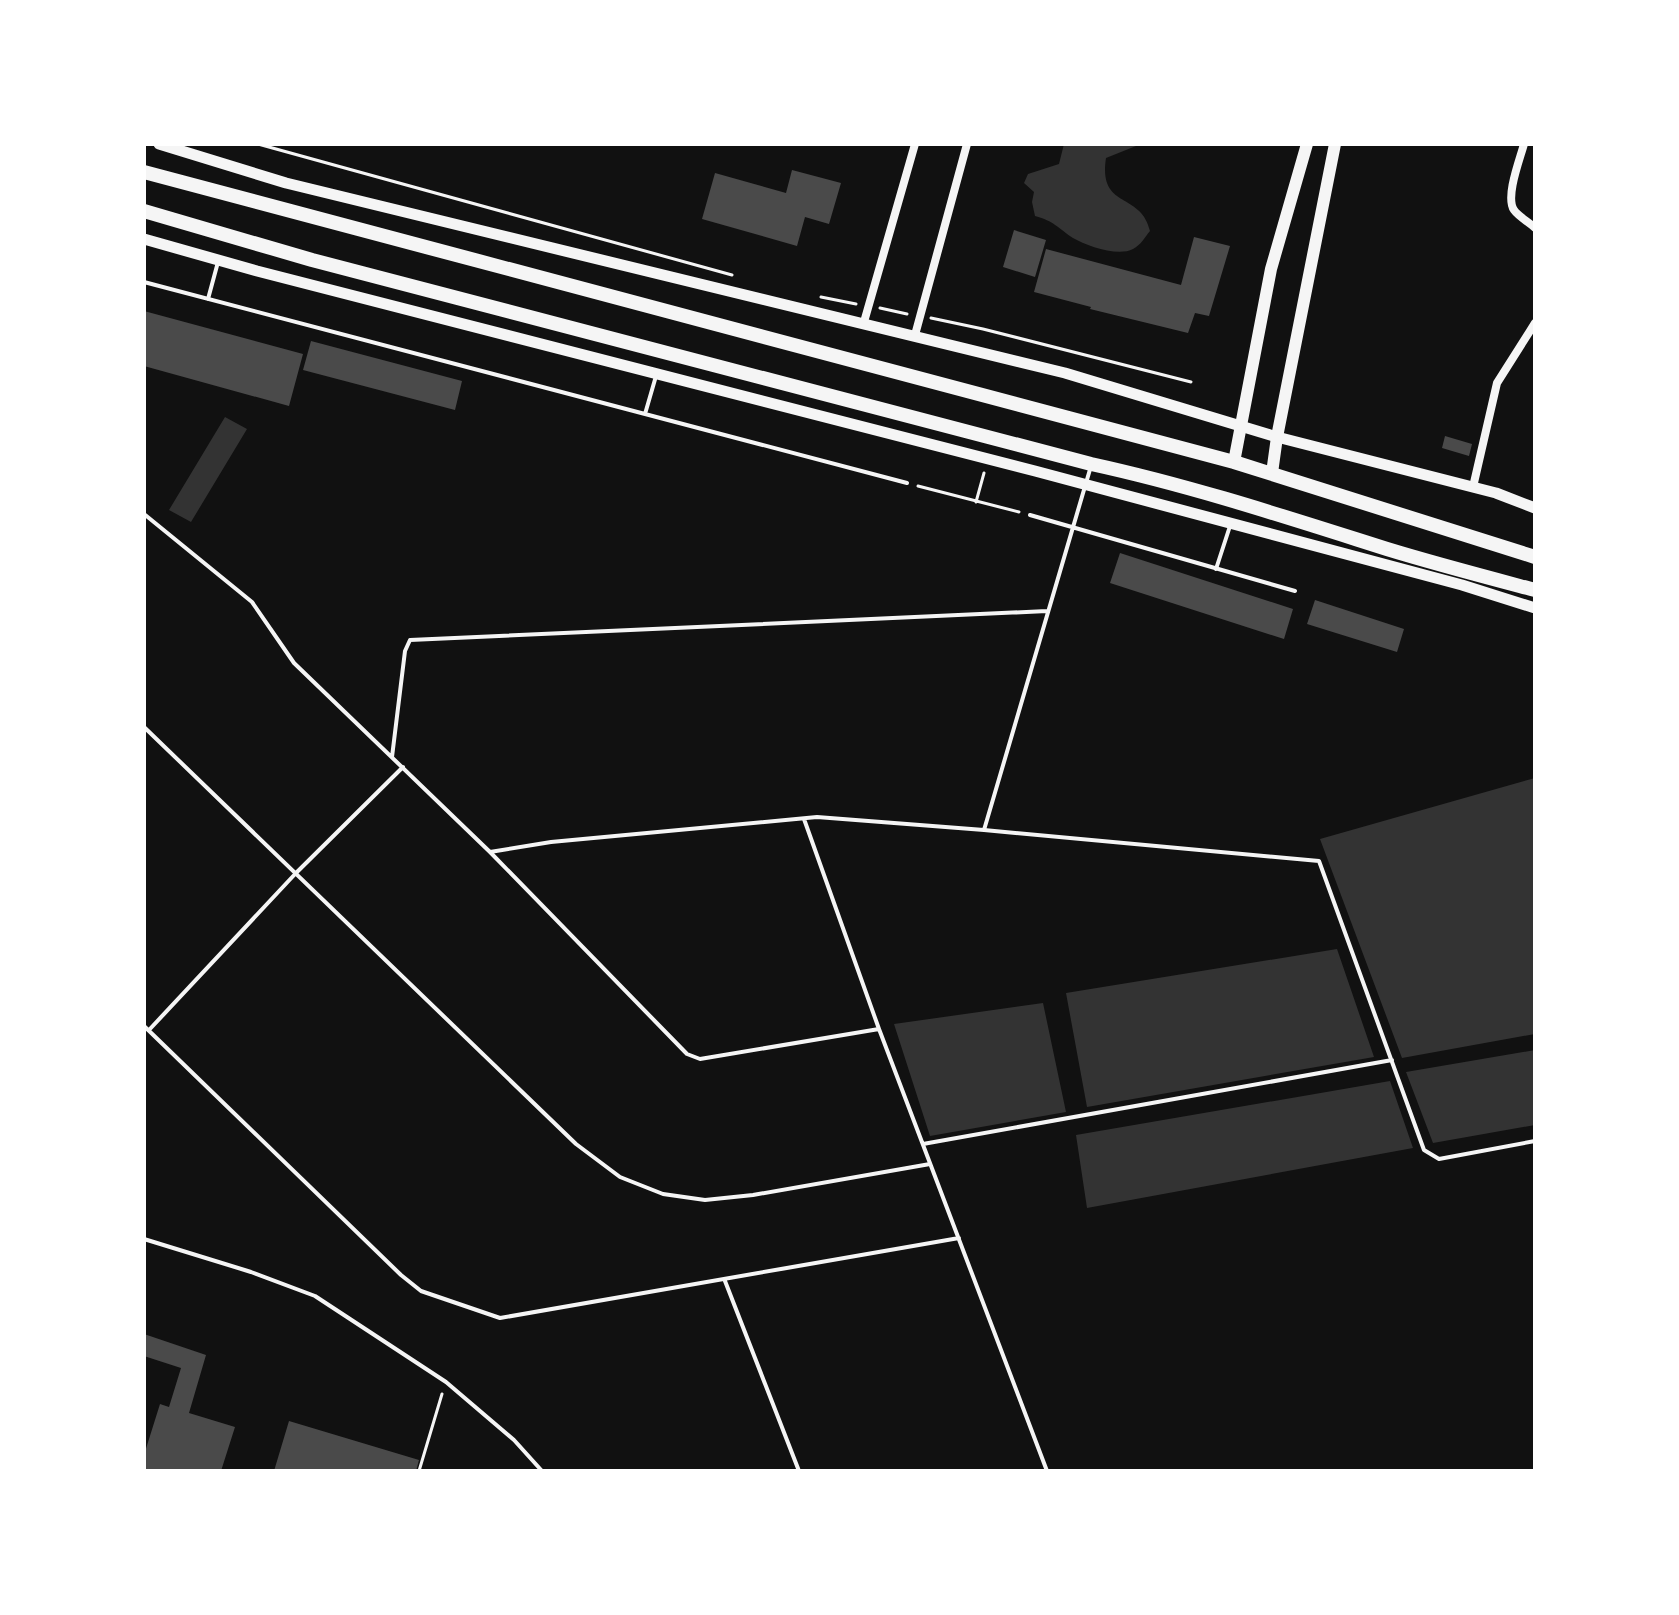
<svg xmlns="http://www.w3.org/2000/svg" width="1679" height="1615" viewBox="0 0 1679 1615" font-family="'Exo 2',sans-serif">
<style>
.water{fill:#333}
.building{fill:#4a4a4a}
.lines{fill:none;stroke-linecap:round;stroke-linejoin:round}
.path{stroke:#f5f5f5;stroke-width:3}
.service{stroke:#f5f5f5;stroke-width:4}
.minor{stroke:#f5f5f5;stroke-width:8}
.tertiary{stroke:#f5f5f5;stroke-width:11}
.secondary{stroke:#f5f5f5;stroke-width:12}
.trunk{stroke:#f5f5f5;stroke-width:14}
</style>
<rect width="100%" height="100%" fill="#111"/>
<path class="water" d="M1064 144H1141L1106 158C1098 210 1141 191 1150 231 1145 237 1141 245 1133 249 1118 257 1087 246 1073 238 1058 228 1054 221 1035 216L1032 202 1034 192 1024 183 1028 174 1059 164Z
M225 417 247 429 191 522 169 510Z
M1535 778V1034L1402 1058 1320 839Z
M1337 949 1374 1057 1087 1107 1066 993Z
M1043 1003 1066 1112 930 1136 894 1024Z
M1535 1050V1125L1433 1143 1406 1072Z
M1390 1081 1413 1148 1087 1208 1076 1135Z"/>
<path class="building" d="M792 170 841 183 829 224 805 217 797 246 702 219 715 173 786 193Z
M1014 230 1046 240 1035 277 1003 267Z
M1194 237 1230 246 1209 316 1195 313 1188 333 1090 309 1091 307 1034 292 1046 249 1181 285Z
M144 311 303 354 289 406 144 366Z
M311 341 462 381 455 410 303 370Z
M1445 436 1472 444 1469 456 1442 448Z
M1120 553 1293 609 1284 639 1110 583Z
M1315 600 1404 629 1397 652 1307 624Z
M144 1334 206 1355 189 1413 235 1427 221 1471H144V1455L160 1404 169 1407 181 1368 144 1356Z
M289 1421 419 1460 416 1471H274Z"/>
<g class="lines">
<path class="path" d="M258 144 732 275
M821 297 856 304
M880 308 907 314
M931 318 983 329 1191 382
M918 486 1019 512
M976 502 984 473
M419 1471 442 1394"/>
<path class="service" d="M144 282 907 483
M208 299 218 262
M645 414 656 376
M1091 466 984 830 1319 861 1424 1150 1439 1159 1535 1141
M144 514 252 602 294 663 490 852 687 1054 700 1059 879 1029 804 819
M1030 515 1295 591
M1216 569 1230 526
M144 727 576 1144 620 1177 663 1194 705 1200 753 1195 930 1164
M392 757 405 651 410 640 1047 611
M490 852 551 842 817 817 984 830
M144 1026 401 1275 421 1291 500 1318 959 1238
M879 1029 1047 1471
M149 1030 296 873 403 767
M923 1144 1392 1060
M144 1239 251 1272 315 1296 446 1382 514 1440 542 1471
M725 1281 799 1471"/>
<path class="minor" d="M1524 144C1520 159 1505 197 1514 210 1519 217 1529 222 1535 228
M864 322 915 144
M915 335 967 144
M1473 487 1497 383 1535 323"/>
<path class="tertiary" d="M159 144 286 183 1065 373 1277 437 1496 493 1535 508
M144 239 257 271 1035 471 1462 585 1535 608"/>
<path class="secondary" d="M1234 462 1271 269 1307 144
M1272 473 1277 437 1335 144"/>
<path class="trunk" d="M144 172 1234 462 1535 557
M144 211 312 260 1091 464C1192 486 1289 518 1387 549 1436 564 1486 577 1535 590"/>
</g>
<rect width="1679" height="1615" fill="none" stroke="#ffffff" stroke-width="292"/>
</svg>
